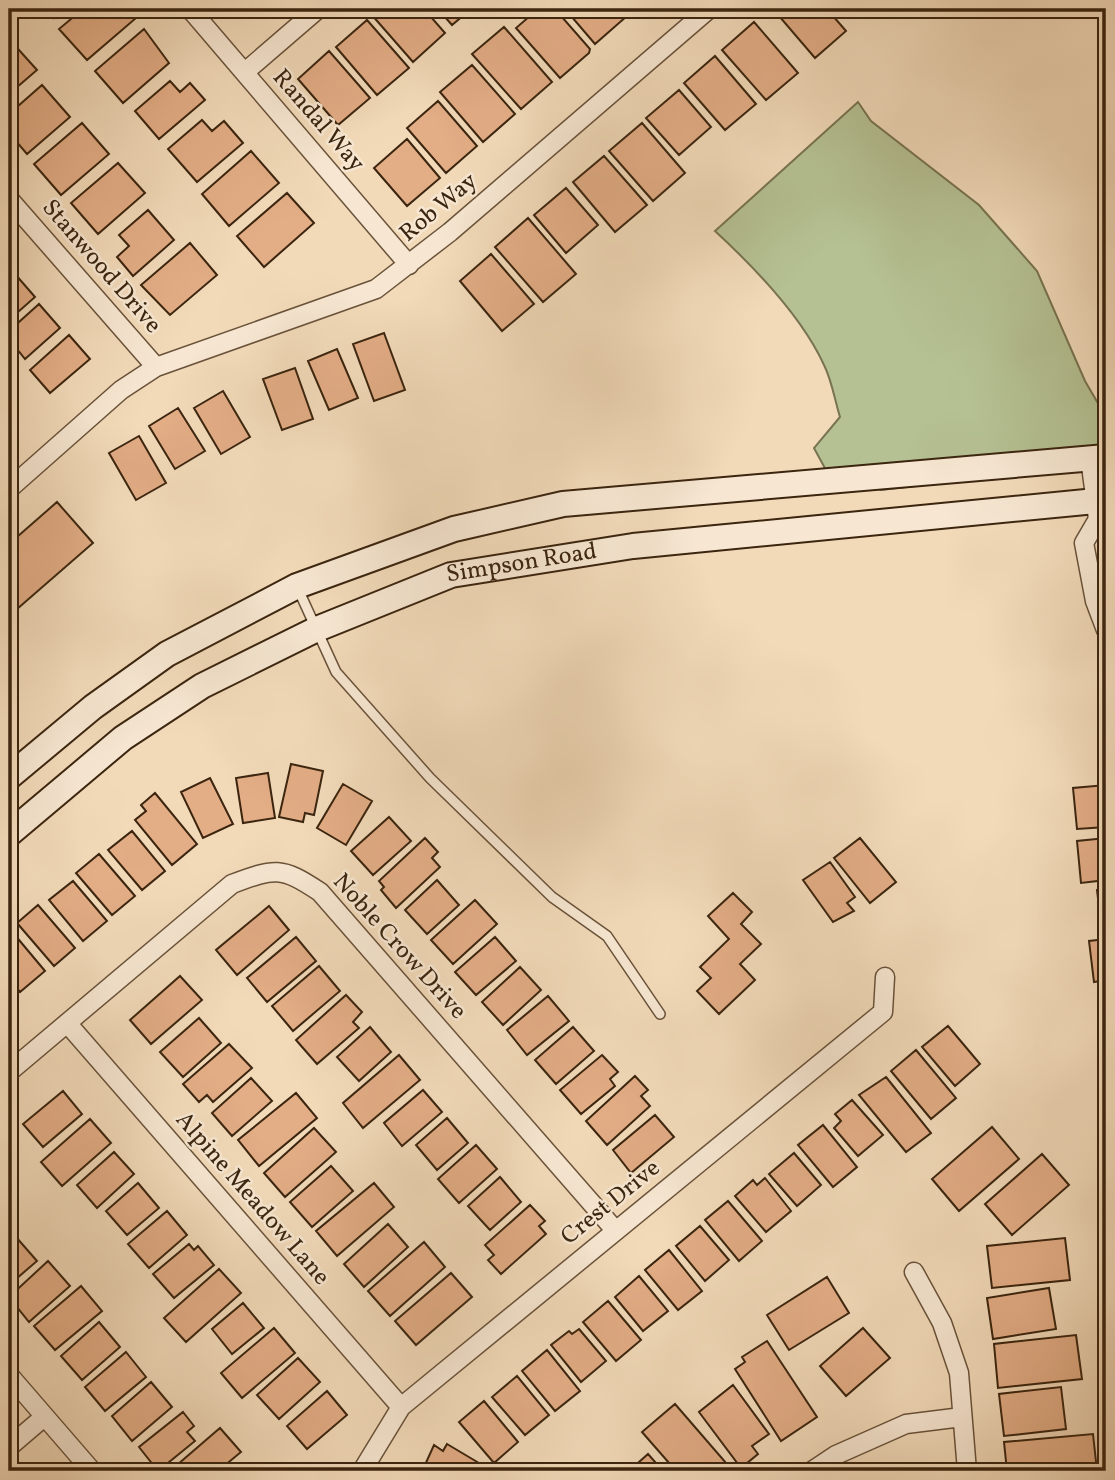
<svg xmlns="http://www.w3.org/2000/svg" width="1115" height="1480" viewBox="0 0 1115 1480" font-family="Vollkorn,serif">
<style>
.green{fill:#b5c193;stroke:#787351;stroke-width:2}
.building{fill:#e3ad86;stroke:#3b250f;stroke-width:2}
.lines{fill:none;stroke-linecap:round;stroke-linejoin:round}
.lane-casing{stroke:#69523a;stroke-width:12}
.street-casing{stroke:#69523a;stroke-width:21}
.secondary-casing{stroke:#3b250f;stroke-width:28}
.lane{stroke:#f7e7d2;stroke-width:9}
.street{stroke:#f7e7d2;stroke-width:18}
.secondary{stroke:#f7e7d2;stroke-width:24}
.labels{text-anchor:middle;dominant-baseline:central;stroke-width:5;stroke-linejoin:round;paint-order:stroke}
.street-label{font-size:24px;fill:#3b250f;stroke:#f7e7d2}
</style>
<rect width="100%" height="100%" fill="#f2dab9"/>
<filter id="stains"><feTurbulence type="fractalNoise" baseFrequency=".00286" numOctaves="4"/><feColorMatrix values="0 0 0 0 .2 0 0 0 0 .09 0 0 0 0 .02 0 0 0 .5 -.17"/></filter>
<radialGradient id="worn" r=".72"><stop offset=".6" stop-color="#630" stop-opacity="0"/><stop offset="1" stop-color="#630" stop-opacity=".3"/></radialGradient>
<path class="green" d="M858 102 871 121 979 205 1037 271 1085 381 1106 417V464L881 490 827 472 814 448 840 417C835 401 832 381 824 365 802 317 754 267 715 231Z"/>
<path class="building" d="M46 9H64L54 18Z
M83 9H127L136 18 87 60 59 29Z
M377 9H424L445 33 413 62 371 14Z
M438 9H471L452 25Z
M538 9H555L590 49 589 53 560 78 516 28Z
M565 9H620L627 16 595 44Z
M773 9H827L846 31 815 58Z
M367 20 409 68 377 95 336 47Z
M754 22 798 73 766 100 722 50Z
M504 27 552 82 521 109 472 54Z
M144 29 169 63 123 103 95 71Z
M10 40 37 70 9 94V41Z
M329 51 370 98 338 125 298 79Z
M715 56 756 104 725 130 684 83Z
M472 65 515 114 483 142 440 92Z
M170 81 180 92 190 83 205 100 159 139 135 111Z
M42 85 70 117 27 154 9 133V114Z
M679 90 711 127 679 155 646 118Z
M438 101 477 146 446 173 407 128Z
M202 120 212 131 224 121 243 143 197 182 168 149Z
M82 123 109 154 61 195 34 164Z
M642 123 685 173 653 201 609 151Z
M407 139 440 178 407 206 374 168Z
M251 151 279 183 229 226 202 194Z
M604 156 647 205 615 232 573 182Z
M118 163 145 193 98 234 71 203Z
M566 188 598 225 566 253 534 215Z
M287 193 314 223 264 267 237 236Z
M148 210 174 240 133 276 117 257 129 246 119 235Z
M528 218 576 274 543 302 495 247Z
M190 243 217 275 170 315 141 285Z
M491 254 534 304 502 331 460 281Z
M15 274 35 297 9 320V279Z
M39 304 60 328 25 359 9 339V331Z
M384 333 405 390 374 401 353 344Z
M69 335 90 359 50 393 30 370Z
M337 349 358 398 329 410 308 361Z
M295 368 313 419 282 430 263 379Z
M223 391 250 437 221 454 194 408Z
M178 408 205 451 175 469 149 426Z
M139 436 166 483 136 500 109 453Z
M57 502 93 543 9 616V544Z
M291 764 323 771 314 815 305 813 303 822 279 817Z
M268 773 275 818 243 823 236 778Z
M210 778 233 824 203 838 181 792Z
M343 784 372 801 346 845 317 828Z
M1106 785V827L1077 829 1073 788Z
M155 793 197 844 172 865 135 820 146 811 141 805Z
M389 817 411 841 373 875 351 851Z
M132 831 165 871 142 890 108 850Z
M425 838 438 852 432 858 440 867 396 908 381 890 384 887 379 881Z
M860 838 896 882 870 903 834 858Z
M1106 838V880L1081 883 1077 841Z
M99 854 135 896 112 915 76 873Z
M830 862 855 897 847 903 854 911 833 922 803 880Z
M437 880 459 905 427 934 405 910Z
M73 881 107 921 83 941 49 900Z
M1106 888V931L1102 932 1097 890Z
M733 893 752 912 741 924 761 944 740 964 755 980 719 1014 697 991 711 978 700 967 729 939 708 916Z
M475 900 497 924 453 964 431 940Z
M38 905 75 948 54 966 17 923Z
M269 906 289 930 237 975 216 950Z
M9 928 45 971 20 992 9 979Z
M296 937 316 961 267 1002 247 978Z
M495 937 516 961 476 995 455 972Z
M1106 939V980L1094 982 1089 941Z
M319 966 340 991 293 1031 272 1006Z
M520 967 541 990 503 1025 482 1002Z
M180 976 202 1000 151 1044 130 1020Z
M346 995 362 1012 353 1022 359 1028 317 1064 296 1040Z
M548 996 569 1021 527 1055 507 1030Z
M199 1018 221 1043 183 1077 160 1052Z
M948 1026 980 1064 955 1086 922 1047Z
M370 1027 391 1052 359 1081 337 1057Z
M573 1027 594 1051 556 1084 535 1060Z
M229 1044 252 1068 213 1102 207 1095 199 1102 183 1084Z
M916 1050 956 1098 931 1119 891 1071Z
M399 1055 420 1080 363 1128 343 1103Z
M602 1055 618 1072 610 1079 615 1086 581 1114 560 1090Z
M635 1076 648 1090 641 1096 650 1106 607 1145 586 1121Z
M886 1077 931 1133 906 1152 859 1095Z
M251 1078 272 1101 232 1136 212 1113Z
M1106 1087V1129L1103 1088Z
M423 1090 442 1112 402 1146 384 1123Z
M63 1091 82 1114 43 1147 23 1124Z
M296 1093 317 1118 259 1166 238 1140Z
M852 1100 883 1135 858 1156 834 1128 841 1121 835 1114Z
M655 1115 674 1137 631 1173 613 1150Z
M447 1118 468 1143 437 1170 416 1145Z
M90 1119 111 1143 62 1186 41 1162Z
M823 1125 857 1167 833 1187 798 1145Z
M992 1127 1019 1159 959 1211 932 1179Z
M314 1128 336 1152 285 1197 264 1173Z
M476 1145 497 1169 459 1203 438 1179Z
M114 1152 134 1174 97 1208 77 1185Z
M794 1153 821 1185 797 1206 769 1174Z
M1042 1154 1069 1185 1012 1235 985 1204Z
M331 1166 353 1191 312 1227 290 1202Z
M500 1177 521 1202 490 1230 468 1206Z
M765 1178 791 1211 766 1232 735 1196 753 1180 757 1185Z
M138 1183 159 1208 127 1235 106 1211Z
M374 1183 394 1207 337 1256 316 1231Z
M728 1201 762 1241 739 1261 705 1220Z
M530 1205 545 1221 539 1226 546 1234 501 1274 488 1260 494 1255 485 1245Z
M167 1211 187 1235 149 1268 128 1244Z
M388 1224 408 1247 364 1287 344 1264Z
M700 1226 729 1260 705 1281 676 1246Z
M16 1237 37 1261 9 1285V1243Z
M1065 1238 1070 1280 992 1288 987 1246Z
M424 1242 445 1267 390 1316 368 1291Z
M189 1244 194 1250 198 1246 214 1265 174 1298 153 1274Z
M669 1250 702 1291 678 1310 645 1270Z
M48 1261 70 1286 29 1322 9 1297Z
M219 1269 241 1293 186 1342 164 1318Z
M451 1273 472 1297 416 1345 395 1321Z
M639 1276 668 1311 643 1331 615 1297Z
M827 1277 849 1313 789 1350 767 1315Z
M81 1286 102 1311 55 1350 34 1326Z
M1049 1288 1056 1329 993 1339 987 1298Z
M608 1301 641 1340 616 1361 583 1322Z
M243 1303 264 1328 232 1354 212 1329Z
M99 1322 120 1347 82 1380 61 1356Z
M274 1328 295 1353 242 1398 221 1373Z
M863 1328 890 1358 846 1396 820 1366Z
M579 1329 606 1361 581 1382 551 1345 569 1331 572 1334Z
M1076 1335 1082 1379 998 1388 994 1344Z
M767 1341 817 1417 781 1441 735 1369 745 1362 742 1357Z
M547 1350 580 1391 555 1411 522 1371Z
M126 1352 146 1377 105 1411 85 1387Z
M298 1358 320 1382 279 1419 257 1395Z
M517 1376 549 1415 525 1435 492 1397Z
M151 1382 172 1407 132 1441 112 1416Z
M733 1385 769 1434 752 1446 758 1454 741 1468 699 1412Z
M1061 1387 1066 1429 1004 1436 999 1394Z
M327 1391 347 1415 307 1449 287 1426Z
M484 1401 518 1442 494 1463 459 1422Z
M675 1404 733 1471H676L642 1432Z
M183 1412 194 1426 187 1432 195 1441 158 1471 139 1447Z
M220 1428 241 1452 218 1471H170Z
M1093 1434 1097 1471H1007L1004 1442Z
M447 1444 484 1466 481 1471H431L424 1467 434 1445 443 1451Z
M648 1454 663 1471H629Z"/>
<g class="lines">
<defs>
<path id="lane" d="M298 589 336 672 430 778 552 897 607 936 660 1014"/>
<path id="street" d="M190 9 409 265
M245 72 318 9
M9 199 156 367
M1090 458 1098 519 1084 543 1095 601 1106 630
M9 489 121 390 156 367 376 289 450 232 709 9
M67 1023 401 1407
M9 1072 232 884C275 868 281 866 320 892L615 1230
M914 1272 942 1323 959 1373 967 1471
M9 1375 92 1471
M9 1447 44 1417
M362 1471 401 1407 883 1012 885 977
M812 1471 836 1455 906 1424 962 1417"/>
<g id="secondary">
<path d="M9 777 93 707 167 654 297 586 454 529 563 504 1106 457"/>
<path id="s1" d="M9 834 123 738 202 686 317 629 451 575 633 546 1106 500"/>
</g>
</defs>
<use href="#lane" class="lane-casing"/>
<use href="#street" class="street-casing"/>
<use href="#secondary" class="secondary-casing"/>
<use href="#lane" class="lane"/>
<use href="#street" class="street"/>
<use href="#secondary" class="secondary"/>
</g>
<g class="labels">
<g class="street-label">
<text transform="translate(318 121) rotate(49)">Randal Way</text>
<text transform="translate(439 208) rotate(-40)">Rob Way</text>
<text transform="translate(101 267) rotate(49)">Stanwood Drive</text>
<text stroke="none"><textPath href="#s1" startOffset="588">Simpson Road</textPath></text>
<text transform="translate(399 947) rotate(48)">Noble Crow Drive</text>
<text transform="translate(252 1199) rotate(49)">Alpine Meadow Lane</text>
<text transform="translate(611 1203) rotate(-39)">Crest Drive</text>
</g>
</g>
<rect width="1115" height="1480" fill="none" stroke="#f2dab9" stroke-width="35"/>
<rect x="10" y="10" width="1094" height="1459" fill="none" stroke="#3b250f" stroke-width="3.5"/>
<rect x="18" y="18" width="1080" height="1445" fill="none" stroke="#3b250f" stroke-width="2"/>
<rect width="100%" height="100%" filter="url(#stains)"/>
<rect width="100%" height="100%" fill="url(#worn)"/>
</svg>
